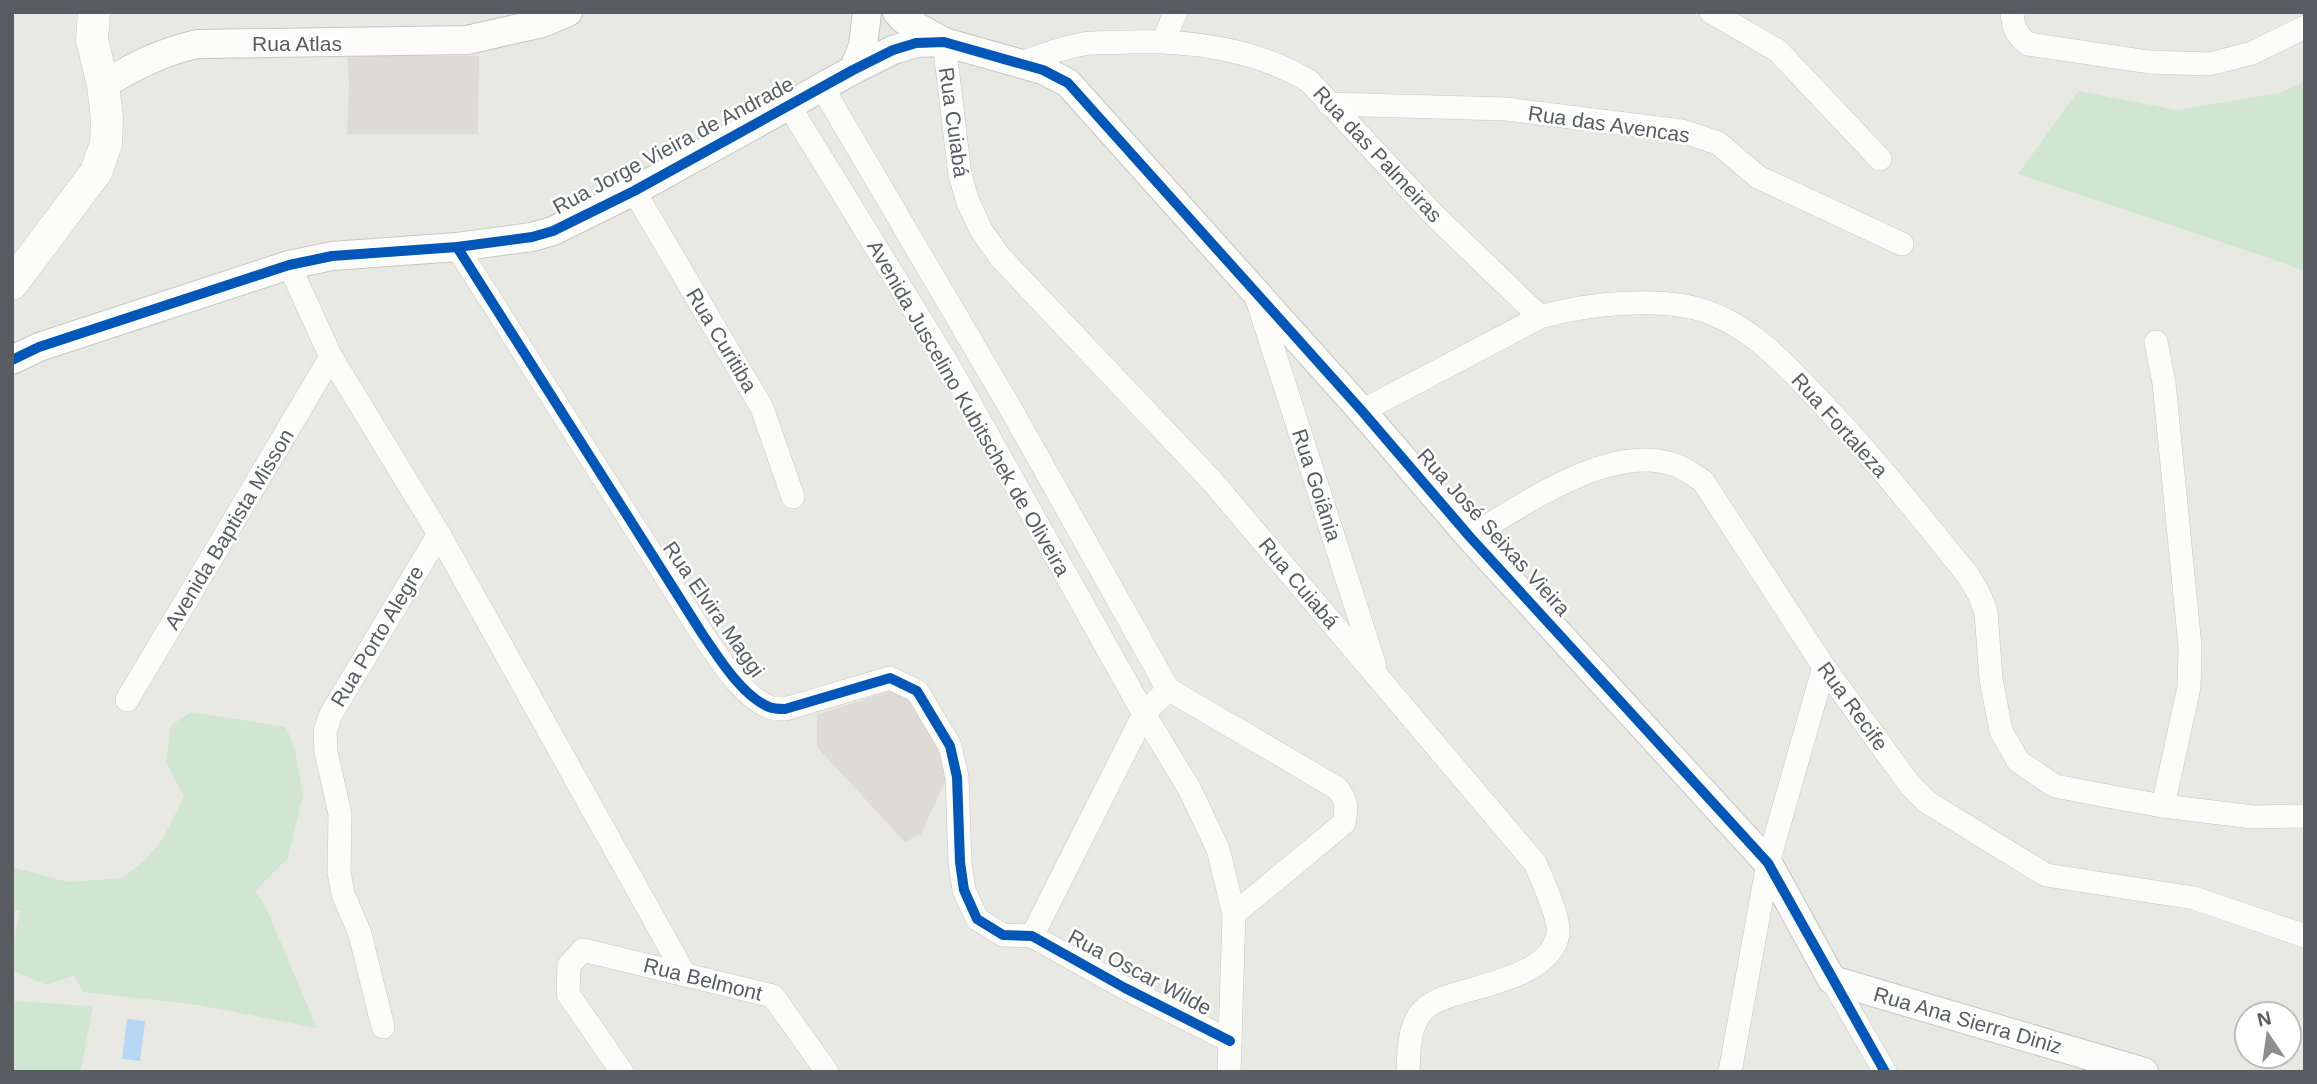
<svg xmlns="http://www.w3.org/2000/svg" width="2317" height="1084" viewBox="0 0 2317 1084" font-family="Arial,sans-serif">
<style>
.education{fill:#dddbd3}
.green{fill:#d1e6d0}
.water{fill:#b7d6f4}
.lines{fill:none;stroke-linecap:round;stroke-linejoin:round}
.minor-casing{stroke:#c5c6c4;stroke-width:24}
.tertiary-casing{stroke:#c5c6c4;stroke-width:30}
.secondary-casing{stroke:#c6c6c5;stroke-width:33}
.minor{stroke:#fcfcfb;stroke-width:23}
.tertiary{stroke:#fcfcfb;stroke-width:28}
.secondary{stroke:#fcfcfb;stroke-width:32}
.cycleway-casing{stroke:#fff;stroke-width:15}
.cycleway{stroke:#0057b8;stroke-width:10}
.labels{text-anchor:middle;dominant-baseline:central;stroke-width:5;stroke-linejoin:round;paint-order:stroke}
.street-label{font-size:21px;fill:#595c61;stroke:#fff}
</style>
<rect width="100%" height="100%" fill="#e9e9e4"/>
<g class="education">
<polygon points="347,56 479,56 478,134 347,134 349,84"/>
<polygon points="890,691 912,700 934,741 948,775 921,834 905,842 817,747 817,715"/>
</g>
<g class="green">
<polygon points="2305,81 2305,272 2286,264 2018,174 2078,91 2177,110 2280,93"/>
<polygon points="192,712 286,727 295,750 303,795 288,858 255,891 265,905 317,1028 198,1005 83,992 74,976 46,985 12,970 12,951 20,911 12,911 12,867 68,882 122,878 145,860 162,840 184,797 166,761 171,725"/>
<polygon points="15,1001 93,1006 81,1070 88,1072 12,1072 12,1007"/>
</g>
<polygon class="water" points="127,1019 145,1021 140,1061 122,1059"/>
<g class="lines">
<defs>
<g id="minor">
<polyline points="1711,12 1777,50 1880,159"/>
<path d="M2012,12C2013,27 2016,35 2028,44L2149,62L2210,64L2252,53L2305,27"/>
<polyline points="1163,41 1176,12"/>
<path d="M944,42L960,175L968,202L981,230L1000,257L1212,481L1535,863C1542,879 1560,918 1558,934C1552,973 1487,984 1456,994C1442,998 1424,1004 1417,1019C1408,1035 1409,1055 1408,1072"/>
<path d="M1022,63C1042,55 1062,48 1083,44C1097,42 1112,43 1127,42C1190,40 1254,48 1309,81L1434,215L1540,317"/>
<path d="M822,87L1012,411L1168,689L1337,788C1347,800 1347,808 1344,823L1234,914"/>
<polyline points="788,104 949,366 1144,714 1189,788 1218,849 1234,914 1229,1072"/>
<polyline points="1329,104 1506,109 1682,131 1718,143 1758,177 1902,244"/>
<polyline points="634,191 762,408 793,497"/>
<path d="M457,247L703,635C719,658 742,696 769,707C774,709 780,709 785,709L890,678L917,691L950,746L957,777L960,862L964,890L977,919L1003,935L1032,936L1125,988L1230,1041"/>
<polyline points="289,265 331,357 439,534 684,973"/>
<polyline points="1256,296 1375,666"/>
<polyline points="2156,342 2164,383 2190,646 2189,687 2163,806"/>
<path d="M1362,411L1540,317C1586,304 1662,295 1708,312C1754,329 1786,365 1819,400C1872,455 1919,515 1967,574L1979,594L1986,612L1991,679L2001,731L2018,761L2055,786L2107,796L2163,806L2253,817L2305,816"/>
<path d="M1470,537C1522,505 1611,442 1675,465C1685,468 1694,476 1703,481L1824,667L1910,785L1927,802L2046,875L2194,898L2305,936"/>
<polyline points="127,700 331,357"/>
<polyline points="1032,936 1144,714 1168,689"/>
<polyline points="1832,980 1885,1072"/>
<polyline points="383,1027 360,934 343,894 339,872 340,814 326,752 325,731 331,714 439,534"/>
<polyline points="622,1072 568,994 569,965 583,950 773,996 827,1072"/>
<polyline points="1730,1072 1768,863 1824,667"/>
</g>
<g id="tertiary">
<polyline points="897,12 903,19 944,42"/>
<polyline points="853,70 863,46 867,12"/>
<path d="M103,85C136,65 159,53 197,44L467,40L542,23L568,12"/>
<polyline points="12,360 39,347 289,265 332,256 457,247 532,237 553,231 634,191 853,70 893,50 916,43 944,42 1043,70 1068,83 1362,411 1470,537 1768,863 1832,980 2144,1072"/>
</g>
<polyline id="secondary" points="12,284 96,172 106,144 107,118 103,85 92,40 94,12"/>
</defs>
<use href="#minor" class="minor-casing"/>
<use href="#tertiary" class="tertiary-casing"/>
<use href="#secondary" class="secondary-casing"/>
<use href="#minor" class="minor"/>
<use href="#tertiary" class="tertiary"/>
<use href="#secondary" class="secondary"/>
<defs>
<g id="cycleway">
<path d="M457,247L703,635C719,658 742,696 769,707C774,709 780,709 785,709L890,678L917,691L950,746L957,777L960,862L964,890L977,919L1003,935L1032,936L1125,988L1230,1041"/>
<polyline points="12,360 39,347 289,265 332,256 457,247 532,237 553,231 634,191 853,70 893,50 916,43 944,42 1043,70 1068,83 1362,411 1470,537 1768,863 1885,1072"/>
</g>
</defs>
<use href="#cycleway" class="cycleway-casing"/>
<use href="#cycleway" class="cycleway"/>
</g>
<g class="labels">
<g class="street-label">
<text x="297" y="43">Rua Atlas</text>
<text transform="translate(954 122) rotate(82)">Rua Cuiabá</text>
<text transform="translate(1609 124) rotate(8)">Rua das Avencas</text>
<text transform="translate(673 145) rotate(-28)">Rua Jorge Vieira de Andrade</text>
<text transform="translate(1378 154) rotate(47)">Rua das Palmeiras</text>
<text transform="translate(722 340) rotate(59)">Rua Curitiba</text>
<text transform="translate(969 408) rotate(60)">Avenida Juscelino Kubitschek de Oliveira</text>
<text transform="translate(1840 425) rotate(48)">Rua Fortaleza</text>
<text transform="translate(1317 485) rotate(72)">Rua Goiânia</text>
<text transform="translate(229 529) rotate(-59)">Avenida Baptista Misson</text>
<text transform="translate(1494 532) rotate(48)">Rua José Seixas Vieira</text>
<text transform="translate(1299 583) rotate(50)">Rua Cuiabá</text>
<text transform="translate(714 609) rotate(55)">Rua Elvira Maggi</text>
<text transform="translate(377 636) rotate(-59)">Rua Porto Alegre</text>
<text transform="translate(1853 706) rotate(54)">Rua Recife</text>
<text transform="translate(1140 972) rotate(28)">Rua Oscar Wilde</text>
<text transform="translate(703 979) rotate(14)">Rua Belmont</text>
<text transform="translate(1968 1020) rotate(16)">Rua Ana Sierra Diniz</text>
</g>
</g>
<rect width="2317" height="1084" fill="none" stroke="#595c61" stroke-width="28"/>
<g transform="translate(2268 1035) rotate(347)"><circle r="33" fill="#ffffff" stroke="#bdbec0" stroke-width="2"/>
<path d="M0-5L12 26L0 18L-12 26Z" fill="#8b8d8f"/>
<text y="-10" font-size="19" font-weight="bold" text-anchor="middle" fill="#595c61">N</text>
</g>
</svg>
